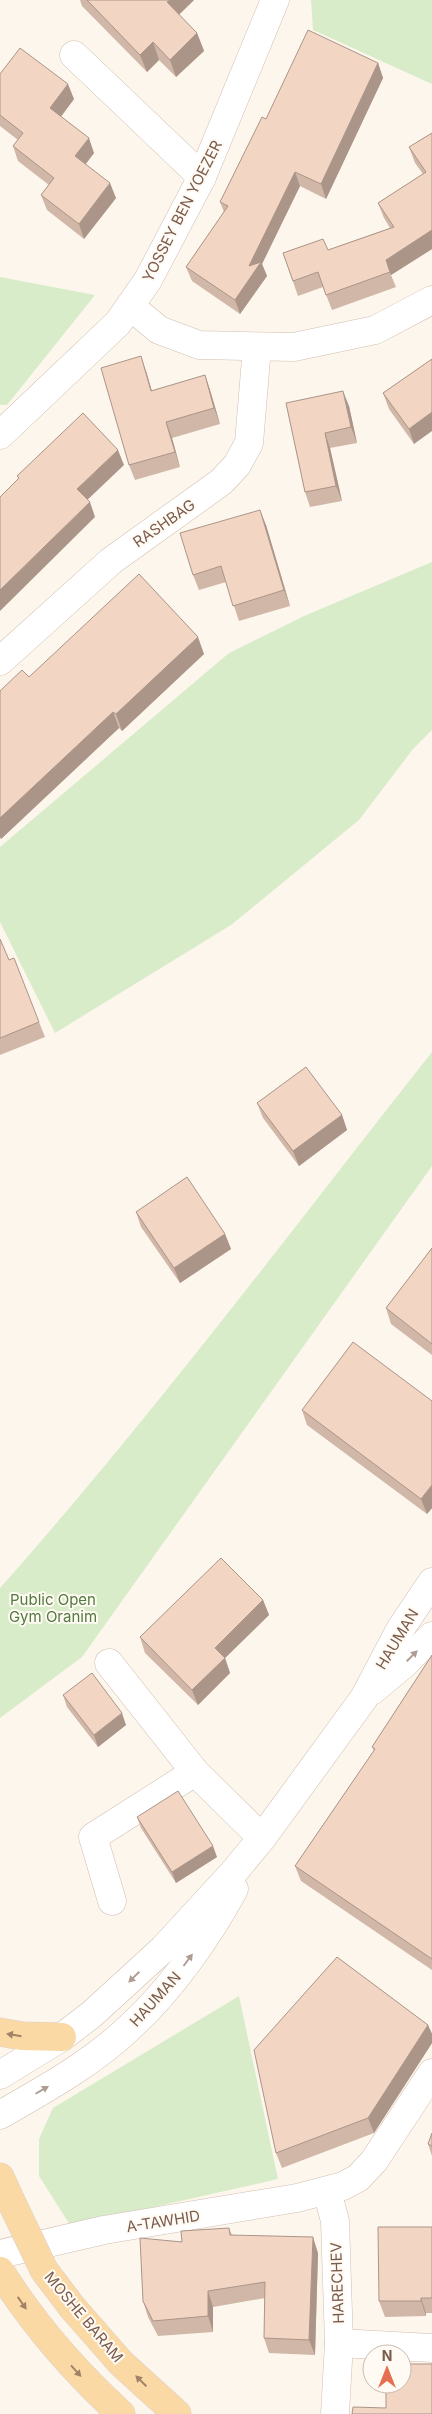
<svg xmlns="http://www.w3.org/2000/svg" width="432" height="2414" viewBox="0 0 432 2414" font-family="Inter,sans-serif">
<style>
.green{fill:#d8ecc9}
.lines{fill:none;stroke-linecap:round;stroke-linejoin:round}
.minor-casing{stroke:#d1beb0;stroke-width:29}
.major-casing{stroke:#dad1cd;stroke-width:29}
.minor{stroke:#fff;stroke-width:28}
.major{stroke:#fbd9a5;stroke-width:28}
.major-bridge-casing{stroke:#dad1cd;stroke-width:29;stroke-linecap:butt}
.major-bridge{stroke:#fbd9a5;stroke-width:28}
.wall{fill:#d1b7a8}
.shaded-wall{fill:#aa9588}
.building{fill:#f3d5c3;stroke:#aa9588}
.oneway{fill:#af9d94}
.oneway2{fill:#a18267}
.labels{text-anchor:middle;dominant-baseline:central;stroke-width:4;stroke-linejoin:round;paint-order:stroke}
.street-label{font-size:15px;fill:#7a5c4d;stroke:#fffaf3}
.park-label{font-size:15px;fill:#537a41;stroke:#fffaf3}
</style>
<rect width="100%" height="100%" fill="#fdf6ec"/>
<g class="green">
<polygon points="311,0 432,0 432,84 313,30"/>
<polygon points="0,277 95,295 7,405 0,405"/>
<polygon points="432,562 432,730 413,749 359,820 231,925 55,1033 0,922 0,847 229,653 304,616"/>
<path d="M432,1052V1166L82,1657L0,1718V1588C152,1417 290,1232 432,1052Z"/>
<polygon points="239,1996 278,2179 105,2218 72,2228 39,2176 39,2139 53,2108"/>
</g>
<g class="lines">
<defs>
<g id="minor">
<polyline points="74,55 202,177"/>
<polyline points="130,306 159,330 199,345 294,347 375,330 432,300"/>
<polyline points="0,435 118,323 148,280 202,177 275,0"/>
<polyline points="0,661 111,561 221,482 237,465 249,443 257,347"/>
<polyline points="109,1663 195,1772 262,1838"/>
<polyline points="373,1690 404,1664 432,1636"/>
<polyline points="112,1901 93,1837 195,1772"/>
<polyline points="0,2075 62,2037 92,2014 163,1949 233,1873 262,1838 364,1698 401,1628 432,1582"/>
<path d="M0,2115C45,2089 91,2064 129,2028C170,1991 208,1937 234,1889"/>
<polyline points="327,2191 335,2221 339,2343 335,2414"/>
<polyline points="0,2254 104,2230 297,2198 343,2186 358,2178 374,2161 432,2073"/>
<polyline points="339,2343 432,2348"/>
</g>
<g id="major">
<polyline points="0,2032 22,2036 62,2037"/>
<polyline points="0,2177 10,2199"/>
<path d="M0,2271C34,2325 74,2371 121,2414"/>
<polyline points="72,2307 121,2363 177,2414"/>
</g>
</defs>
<use href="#minor" class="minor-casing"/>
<use href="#major" class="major-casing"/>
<use href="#minor" class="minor"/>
<use href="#major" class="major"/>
<defs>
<polyline id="major-bridge" points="10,2199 44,2270 72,2307"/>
</defs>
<use href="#major-bridge" class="major-bridge-casing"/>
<use href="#major-bridge" class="major-bridge"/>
</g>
<g class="wall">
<polygon points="80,0 194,0 179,15 197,33 204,51 176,77 159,60 147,72 82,6"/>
<polygon points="378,63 383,78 326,199 300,186 262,264 267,276 240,314 192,281 186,267 224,212 220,202 266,119"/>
<polygon points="0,74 74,99 61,117 94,153 86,164 116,198 84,239 47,210 41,195 49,185 18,161 13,146 18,140 0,126"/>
<polygon points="432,133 432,249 391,275 396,287 332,310 323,287 298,296 283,253 328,250 390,228 384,218 378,203 423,174 415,163 409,147"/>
<polygon points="432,359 414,444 389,409 383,393"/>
<polygon points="146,371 152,391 205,375 210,390 220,424 172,438 180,467 135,480 129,465"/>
<polygon points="286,403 349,406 357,443 330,448 342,501 310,507 305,492"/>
<polygon points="266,525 290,606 239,621 226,582 199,590 193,575"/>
<polygon points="204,654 122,731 119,728 1,839 0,838 0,691 29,677"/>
<polygon points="0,939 9,960 39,1022 45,1037 0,1055"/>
<polygon points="257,1103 342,1115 347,1130 299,1166 263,1118"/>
<polygon points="136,1212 225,1234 231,1249 180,1283 141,1227"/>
<polygon points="432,1248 432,1355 391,1324 386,1308"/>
<polygon points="432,1401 432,1508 427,1514 307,1425 302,1410"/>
<polygon points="263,1600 269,1615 225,1658 230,1673 198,1705 145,1653 140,1637"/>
<polygon points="432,1655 432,1970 301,1881 295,1866 374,1751 372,1747"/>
<polygon points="63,1695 126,1725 98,1747 67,1707"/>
<polygon points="137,1817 217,1857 176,1883 141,1828"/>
<polygon points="428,2025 432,2034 432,2043 374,2133 282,2168 276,2153"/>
<polygon points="432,2133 432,2156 428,2144"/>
<polygon points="432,2227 432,2313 426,2313 426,2316 385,2317 379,2301"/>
<polygon points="229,2228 232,2235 318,2253 315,2355 269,2353 264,2338 265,2298 213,2307 213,2332 158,2336 148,2317 143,2301 182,2242"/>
</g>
<g class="shaded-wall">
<polygon points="170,0 194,0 173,20 167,2"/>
<polygon points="197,33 204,51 176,77 170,60"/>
<polygon points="153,42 159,60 147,72 140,55"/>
<polygon points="378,63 383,78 326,199 321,184"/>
<polygon points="68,84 74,99 55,124 50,108"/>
<polygon points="89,138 94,153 80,171 75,156"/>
<polygon points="295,172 300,186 262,264 267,276 240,314 235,300 249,266"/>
<polygon points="110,183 116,198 84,239 79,224"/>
<polygon points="432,230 432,249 391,275 386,260"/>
<polygon points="141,356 146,371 156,406 151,391"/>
<polygon points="205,375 210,390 220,424 214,408"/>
<polygon points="343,391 349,406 357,443 351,427"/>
<polygon points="432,412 432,431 414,444 409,429"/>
<polygon points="166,422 172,438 180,467 175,452"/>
<polygon points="325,433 330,448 342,501 336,486"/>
<polygon points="118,450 124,465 83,504 77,489"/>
<polygon points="90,502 95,517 0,611 0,590"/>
<polygon points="260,510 266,525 290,606 284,590"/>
<polygon points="198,637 204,654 122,731 116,714"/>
<polygon points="113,712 119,728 1,839 0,836 0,818"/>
<polygon points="342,1115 347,1130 299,1166 293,1151"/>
<polygon points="225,1234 231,1249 180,1283 174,1268"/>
<polygon points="432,1485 432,1508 427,1514 421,1499"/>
<polygon points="263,1600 269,1615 225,1658 230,1673 198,1705 192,1690 215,1648"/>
<polygon points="122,1713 126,1725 98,1747 94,1735"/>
<polygon points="213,1846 217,1857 176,1883 172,1872"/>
<polygon points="428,2025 432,2034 432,2043 374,2133 368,2118"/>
<polygon points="313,2237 318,2253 315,2355 309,2340"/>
<polygon points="208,2291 213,2307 213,2332 208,2316"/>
<polygon points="421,2298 426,2313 426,2316 421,2301"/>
</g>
<g class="building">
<polygon points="87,0 170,0 167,2 197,33 170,60 153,42 140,55"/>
<polygon points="308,30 378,63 321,184 295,172 249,266 261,262 235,300 186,267 228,206 220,202 262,117 266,119"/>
<polygon points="20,48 68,84 50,108 89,138 75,156 110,183 79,224 41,195 54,178 13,146 23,133 0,115 0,74"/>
<polygon points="432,133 432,230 386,260 390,272 326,295 318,272 293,281 283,253 323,239 328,250 394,227 378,203 426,172 409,147"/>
<polygon points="141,356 151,391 205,375 214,408 166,422 175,452 129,465 101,368"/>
<polygon points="432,359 432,412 409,429 383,393"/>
<polygon points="343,391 351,427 325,433 336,486 305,492 286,403"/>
<polygon points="83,413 118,450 77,489 90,502 0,590 0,497 19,478 17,476"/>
<polygon points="260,510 284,590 233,606 221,566 193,575 180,533"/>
<polygon points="139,574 198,637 116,714 113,712 0,818 0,691 22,670 29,677"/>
<polygon points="0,939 9,960 14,958 39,1022 0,1038"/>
<polygon points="306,1067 342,1115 293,1151 257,1103"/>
<polygon points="187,1177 225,1234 174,1268 136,1212"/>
<polygon points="432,1248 432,1344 386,1308"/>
<polygon points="353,1342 432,1401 432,1485 421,1499 302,1410"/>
<polygon points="221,1558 263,1600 215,1648 225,1658 192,1690 140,1637"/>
<polygon points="432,1655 432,1959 295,1866 375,1749 372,1747"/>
<polygon points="92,1673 122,1713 94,1735 63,1695"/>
<polygon points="178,1791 213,1846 172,1872 137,1817"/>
<polygon points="337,1957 428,2025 368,2118 276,2153 254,2050"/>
<polygon points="432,2133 432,2146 428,2144"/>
<polygon points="378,2227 432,2227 432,2298 421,2298 421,2301 379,2301"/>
<polygon points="229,2228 230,2235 313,2237 309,2340 264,2338 265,2282 208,2291 208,2316 153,2321 143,2301 140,2238 182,2242 181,2231"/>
<polygon points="402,2364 432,2364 432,2414 352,2414 353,2407 386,2408 386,2384 402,2384"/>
</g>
<defs><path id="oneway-solid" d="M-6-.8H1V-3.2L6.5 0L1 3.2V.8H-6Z" transform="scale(1.25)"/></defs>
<g class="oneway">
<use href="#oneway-solid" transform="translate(412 1656) rotate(-45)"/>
<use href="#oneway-solid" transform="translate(188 1960) rotate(-53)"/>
<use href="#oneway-solid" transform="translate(134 1977) rotate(135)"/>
<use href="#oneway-solid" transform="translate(42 2090) rotate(-30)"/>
</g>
<g class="oneway2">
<use href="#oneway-solid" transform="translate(14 2035) rotate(-171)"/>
<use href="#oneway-solid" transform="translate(22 2303) rotate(55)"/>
<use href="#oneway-solid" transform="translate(76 2371) rotate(48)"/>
<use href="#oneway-solid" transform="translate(141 2381) rotate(-136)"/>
</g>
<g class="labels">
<g class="street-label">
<text transform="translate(182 211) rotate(-63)">YOSSEY BEN YOEZER</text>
<text transform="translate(164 523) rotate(-35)">RASHBAG</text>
<text transform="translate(397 1639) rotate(-59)">HAUMAN</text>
<text transform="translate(155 1999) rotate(-48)">HAUMAN</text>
<text transform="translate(163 2221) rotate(-9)">A-TAWHID</text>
<text transform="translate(337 2283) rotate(-92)">HARECHEV</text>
<text transform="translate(84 2317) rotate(50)">MOSHE BARAM</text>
</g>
<g class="park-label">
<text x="53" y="1599">Public Open<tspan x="53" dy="17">Gym Oranim</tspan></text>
</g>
</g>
<g transform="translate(387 2369)"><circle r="24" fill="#fffaf3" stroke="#cabbb1"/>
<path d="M0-4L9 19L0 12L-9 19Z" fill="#e76f51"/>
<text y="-8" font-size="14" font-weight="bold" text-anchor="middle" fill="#7a5c4d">N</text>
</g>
</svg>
